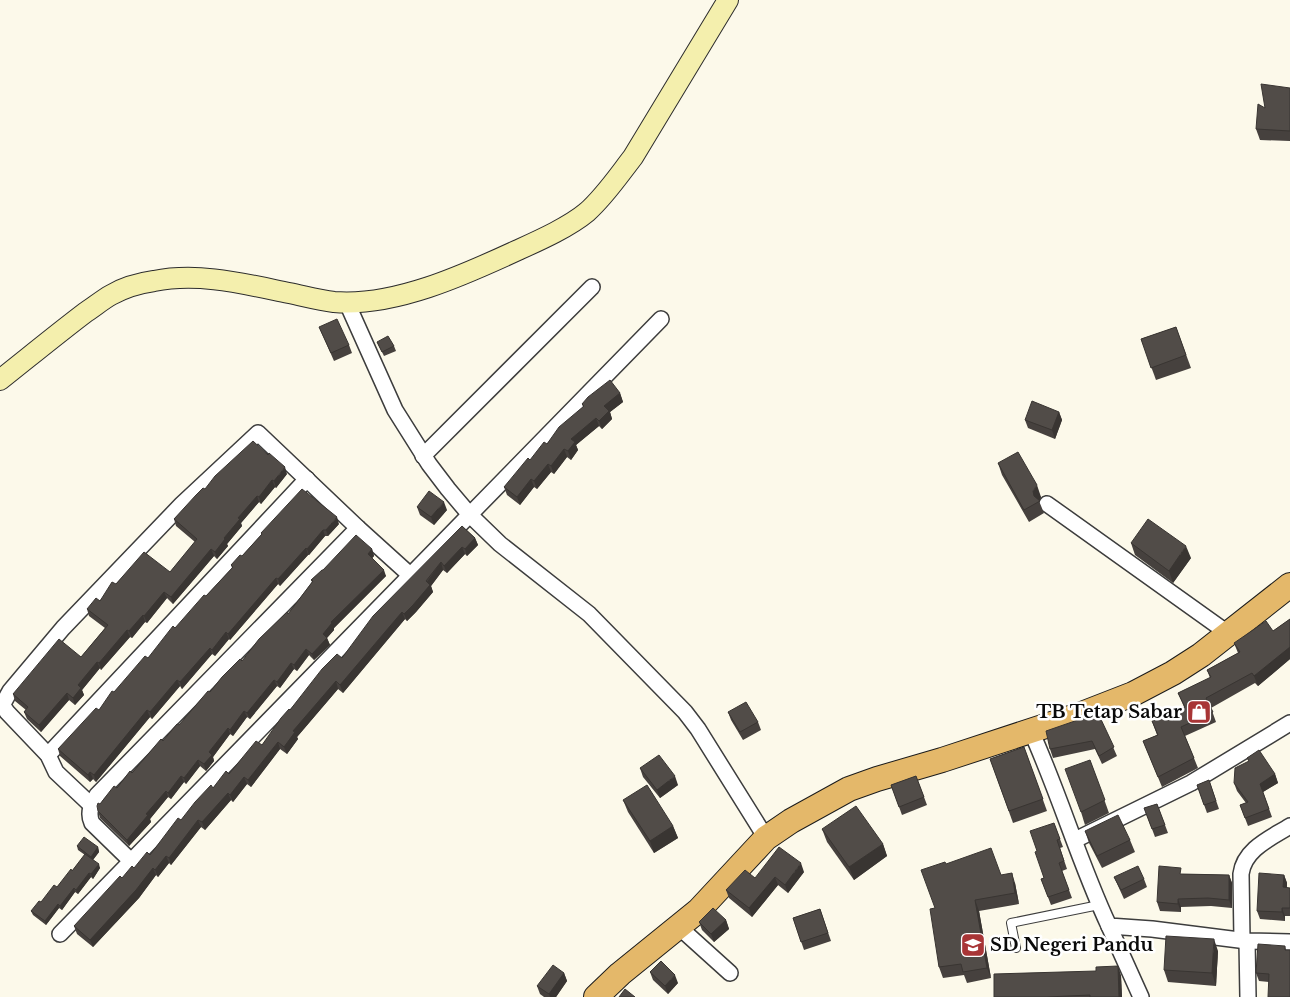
<svg xmlns="http://www.w3.org/2000/svg" width="1290" height="997" viewBox="0 0 1290 997" font-family="'Libre Baskerville',serif">
<style>
.lines{fill:none;stroke-linecap:round;stroke-linejoin:round}
.service-casing{stroke:#3d3d3d;stroke-width:10}
.minor-casing{stroke:#3d3d3d;stroke-width:18}
.secondary-casing{stroke:#2c2c2c;stroke-width:22}
.trunk-casing{stroke:#1b1b1b;stroke-width:26}
.service{stroke:#fff;stroke-width:8}
.minor{stroke:#fff;stroke-width:15}
.secondary{stroke:#f4efad;stroke-width:20}
.trunk{stroke:#e4b86a;stroke-width:24}
.wall{fill:#46413e}
.shaded-wall{fill:#393532}
.building{fill:#514c48;stroke:#393532}
.labels{text-anchor:middle;dominant-baseline:central;stroke-width:5;stroke-linejoin:round;paint-order:stroke}
.poi-label{font-size:18px;font-weight:bold;fill:#0a0a0a;stroke:#fff;text-anchor:end}
</style>
<rect width="100%" height="100%" fill="#fcf9ea"/>
<g class="lines">
<defs>
<polyline id="service" points="1016,948 1011,923 1099,905"/>
<g id="minor">
<polyline points="347,303 395,410 429,464 448,489 470,515 500,544 589,614 685,712 698,729 766,838"/>
<polyline points="423,456 592,287"/>
<polyline points="1047,504 1229,634"/>
<path d="M1031,731C1060,795 1079,862 1109,926L1152,929L1247,941L1290,942"/>
<polyline points="48,755 307,479"/>
<polyline points="91,805 56,772 48,755 7,712 3,706 4,702 10,691 63,628 182,504 258,433 358,528 410,575"/>
<polyline points="1075,840 1191,783 1290,723"/>
<path d="M131,861L92,823C87,812 92,804 97,795L358,528"/>
<polyline points="1109,926 1141,997"/>
<polyline points="679,927 730,973"/>
<polyline points="60,934 661,319"/>
<path d="M1242,940L1241,874C1244,849 1271,838 1290,826"/>
<polyline points="1247,941 1248,997"/>
</g>
<path id="secondary" d="M0,380C29,357 57,334 86,312C94,307 102,300 111,295C123,288 140,283 154,281C199,272 245,284 289,293C304,296 318,300 334,302C394,307 464,275 518,250C540,240 569,227 587,212C605,196 619,175 633,157L728,0"/>
<polyline id="trunk" points="596,997 620,974 699,910 766,838 791,821 849,789 877,779 942,760 1079,715 1133,694 1173,673 1201,655 1290,585"/>
</defs>
<use href="#service" class="service-casing"/>
<use href="#minor" class="minor-casing"/>
<use href="#secondary" class="secondary-casing"/>
<use href="#trunk" class="trunk-casing"/>
<use href="#service" class="service"/>
<use href="#minor" class="minor"/>
<use href="#secondary" class="secondary"/>
<use href="#trunk" class="trunk"/>
</g>
<g class="wall">
<polygon points="1290,88 1290,141 1260,140 1256,129 1265,108"/>
<polygon points="319,327 349,345 352,353 334,361"/>
<polygon points="1176,327 1191,368 1156,380 1141,339"/>
<polygon points="377,342 394,346 396,351 384,356"/>
<polygon points="620,393 623,402 610,412 612,419 602,429 599,426 576,445 578,450 571,460 567,457 554,474 551,472 537,489 534,487 520,505 507,495 504,487 583,407 582,404"/>
<polygon points="1059,412 1062,420 1055,439 1028,428 1025,420"/>
<polygon points="998,463 1041,497 1039,501 1044,513 1029,522 1002,475"/>
<polygon points="287,474 276,488 275,487 261,504 259,502 241,523 242,526 227,544 228,546 217,559 214,556 173,604 167,598 147,623 145,622 132,638 130,637 101,670 100,668 82,690 84,695 75,705 69,700 41,732 27,719 24,712 26,710 15,701 13,694 81,657 105,628 89,616 87,609 100,601 116,584 170,572 195,542 176,526 174,519 205,489"/>
<polygon points="417,507 447,510 434,525 420,515"/>
<polygon points="339,524 328,536 325,536 309,555 308,555 280,586 278,584 230,640 229,639 215,656 212,654 182,689 180,686 152,719 150,717 96,782 93,779 90,782 60,756 58,749 99,710 114,692 148,658 232,568 231,565 242,556 261,535 261,533"/>
<polygon points="462,526 475,538 478,545 467,556 465,554 447,573 443,570 431,586 433,592 416,612 407,621 405,619 343,693 338,689 297,737 298,739 287,754 280,749 251,787 247,784 233,802 231,800 205,830 201,827 171,865 169,863 158,877 156,875 139,898 93,947 77,934 74,926 122,878 150,855 181,820 213,788 262,745 290,710 342,658"/>
<polygon points="1131,543 1191,558 1173,583 1135,555"/>
<polygon points="372,549 374,556 372,558 386,576 334,628 334,630 327,638 330,645 314,660 309,655 297,671 294,669 280,688 277,686 250,719 247,717 233,736 230,734 213,757 214,761 206,771 200,766 186,784 184,782 171,799 168,797 150,819 151,822 129,846 100,818 98,811 100,804 179,725 210,692 242,661 288,614 312,582 311,580 323,570"/>
<polygon points="1290,619 1290,659 1258,686 1255,683 1211,708 1216,722 1185,736 1198,768 1162,787 1143,741 1157,735 1152,721 1184,707 1178,693 1210,678 1207,670 1238,653 1234,643 1273,631"/>
<polygon points="728,712 758,722 761,730 743,740 731,720"/>
<polygon points="1098,713 1117,756 1102,764 1095,749 1053,758 1050,749"/>
<polygon points="1024,747 1047,811 1013,823 990,759"/>
<polygon points="1247,758 1275,774 1278,783 1263,792 1272,817 1248,826 1240,805 1246,803 1237,791 1234,783 1249,761"/>
<polygon points="1090,760 1109,813 1085,825 1081,812"/>
<polygon points="640,768 678,785 660,798 643,777"/>
<polygon points="916,776 927,805 902,815 891,785"/>
<polygon points="1209,780 1219,809 1207,813 1197,785"/>
<polygon points="623,800 673,826 678,838 654,853 628,812"/>
<polygon points="1157,804 1168,833 1155,837 1144,808"/>
<polygon points="1054,823 1063,847 1060,848 1067,869 1062,871 1072,898 1051,905 1041,879 1044,878 1037,851"/>
<polygon points="822,829 883,844 887,856 854,880 827,842"/>
<polygon points="1085,831 1130,840 1135,852 1102,868 1089,843"/>
<polygon points="77,846 98,847 99,852 93,860 100,868 93,879 91,877 78,894 75,892 62,910 59,908 46,925 33,915 31,911 57,887 72,871 85,855 78,850"/>
<polygon points="804,872 788,893 778,885 752,917 729,898 726,890 755,878"/>
<polygon points="1183,874 1229,875 1232,883 1232,908 1211,906 1181,907 1181,912 1160,911 1157,902"/>
<polygon points="1001,875 1015,883 1019,904 979,911 991,978 967,983 964,975 943,978 939,967 935,908"/>
<polygon points="1284,875 1287,883 1287,888 1290,888 1290,916 1285,916 1285,921 1260,919 1257,911"/>
<polygon points="1114,877 1144,879 1147,887 1124,899"/>
<polygon points="820,909 831,941 804,950 793,918"/>
<polygon points="726,920 729,929 714,942 702,930 699,922"/>
<polygon points="1285,946 1286,950 1269,982 1259,981 1256,973"/>
<polygon points="1218,951 1216,986 1168,982 1164,970"/>
<polygon points="1118,966 1121,976 1122,997 994,997"/>
<polygon points="650,972 678,983 668,994 653,980"/>
<polygon points="564,973 567,981 556,997 544,997 540,994 537,986"/>
</g>
<g class="shaded-wall">
<polygon points="620,393 623,402 610,412 612,419 602,429 599,421 604,406"/>
<polygon points="1059,412 1062,420 1055,439 1052,430"/>
<polygon points="596,418 599,426 576,445 578,450 571,460 568,451 571,439"/>
<polygon points="564,449 567,457 554,474 551,466"/>
<polygon points="548,464 551,472 537,489 534,481"/>
<polygon points="285,467 287,474 276,488 274,481"/>
<polygon points="531,479 534,487 520,505 517,497"/>
<polygon points="272,480 275,487 261,504 259,497"/>
<polygon points="1037,485 1041,497 1039,502 1034,496 1033,491"/>
<polygon points="257,496 259,502 241,523 242,526 227,544 228,546 217,559 215,552 238,518"/>
<polygon points="444,502 447,510 434,525 431,517"/>
<polygon points="337,517 339,524 328,536 326,530"/>
<polygon points="323,530 325,536 309,555 307,549"/>
<polygon points="475,538 478,545 467,556 465,549"/>
<polygon points="1186,546 1191,558 1173,583 1169,571"/>
<polygon points="462,547 465,554 447,573 444,566"/>
<polygon points="306,548 308,555 280,586 278,579"/>
<polygon points="211,549 214,556 173,604 171,597"/>
<polygon points="372,549 374,556 370,561 368,554"/>
<polygon points="441,562 443,570 431,586 433,592 416,612 407,621 404,614"/>
<polygon points="384,570 386,576 334,628 334,630 325,640 323,634 331,622"/>
<polygon points="276,578 278,584 230,640 228,634"/>
<polygon points="164,592 167,598 147,623 144,616"/>
<polygon points="402,612 405,619 343,693 340,685"/>
<polygon points="143,615 145,622 132,638 129,631"/>
<polygon points="127,630 130,637 101,670 99,663"/>
<polygon points="226,632 229,639 215,656 212,650"/>
<polygon points="327,638 330,645 314,660 312,654"/>
<polygon points="1290,647 1290,659 1258,686 1254,676"/>
<polygon points="210,648 212,654 182,689 180,682"/>
<polygon points="306,649 309,655 297,671 294,665"/>
<polygon points="97,662 100,668 82,690 84,695 75,705 73,698 78,685"/>
<polygon points="291,663 294,669 280,688 277,682"/>
<polygon points="177,680 180,686 152,719 150,712"/>
<polygon points="274,680 277,686 250,719 247,713"/>
<polygon points="336,681 338,689 297,737 298,739 287,754 284,747 293,731"/>
<polygon points="67,693 69,700 41,732 39,725"/>
<polygon points="147,710 150,717 96,782 94,775"/>
<polygon points="244,711 247,717 233,736 230,730"/>
<polygon points="228,728 230,734 213,757 214,761 206,771 204,764 209,752"/>
<polygon points="278,742 280,749 251,787 248,780"/>
<polygon points="198,760 200,766 186,784 184,778"/>
<polygon points="90,772 93,779 90,782 88,775"/>
<polygon points="1275,774 1278,783 1263,792 1260,784"/>
<polygon points="181,776 184,782 171,799 168,793"/>
<polygon points="675,776 678,785 660,798 657,790"/>
<polygon points="244,777 247,784 233,802 230,795"/>
<polygon points="166,791 168,797 150,819 151,822 129,846 127,840 146,814"/>
<polygon points="228,793 231,800 205,830 202,822"/>
<polygon points="198,820 201,827 171,865 169,858"/>
<polygon points="673,826 678,838 654,853 650,841"/>
<polygon points="883,844 887,856 854,880 849,867"/>
<polygon points="98,847 99,852 92,861 91,857"/>
<polygon points="166,856 169,863 158,877 155,870"/>
<polygon points="801,863 804,872 788,893 785,885"/>
<polygon points="99,864 100,868 93,879 91,874"/>
<polygon points="153,868 156,875 139,898 93,947 90,940"/>
<polygon points="89,873 91,877 78,894 76,890"/>
<polygon points="1012,873 1015,883 1019,904 1015,893"/>
<polygon points="1229,875 1232,883 1232,908 1229,900"/>
<polygon points="1284,875 1287,883 1286,895 1283,887"/>
<polygon points="775,877 778,885 752,917 749,908"/>
<polygon points="74,888 75,892 62,910 60,906"/>
<polygon points="1178,899 1181,907 1181,912 1178,904"/>
<polygon points="975,900 979,911 991,978 987,968"/>
<polygon points="58,904 59,908 46,925 45,921"/>
<polygon points="1282,908 1285,916 1285,921 1282,912"/>
<polygon points="726,920 729,929 714,942 711,934"/>
<polygon points="1214,939 1218,951 1216,986 1212,973"/>
<polygon points="1118,966 1121,976 1122,997 1119,997"/>
<polygon points="564,973 567,981 556,997 550,997 549,994"/>
<polygon points="675,975 678,983 668,994 665,986"/>
</g>
<g class="building">
<polygon points="1261,84 1290,88 1290,131 1256,129 1258,104 1265,108"/>
<polygon points="337,319 349,345 331,353 319,327"/>
<polygon points="1176,327 1186,355 1151,368 1141,339"/>
<polygon points="388,336 394,346 382,352 377,342"/>
<polygon points="610,380 620,393 604,406 609,411 599,421 596,418 571,439 575,442 568,451 564,449 551,466 548,464 534,481 531,479 517,497 504,487 528,458 530,460 544,442 547,444 559,427 584,406 582,404 588,397"/>
<polygon points="1032,401 1059,412 1052,430 1025,420"/>
<polygon points="253,441 268,455 269,453 285,467 274,481 272,480 259,497 257,496 238,518 240,519 224,538 225,539 215,552 211,549 171,597 164,592 144,616 143,615 129,631 127,630 99,663 97,662 78,685 81,688 73,698 67,693 39,725 24,712 28,707 13,694 59,639 81,657 108,625 87,609 96,598 100,601 112,582 116,584 144,552 170,572 197,539 174,519 196,495 203,488 205,489 215,476"/>
<polygon points="1018,452 1037,485 1033,491 1034,496 1040,501 1024,510 998,463"/>
<polygon points="302,489 337,517 326,530 323,530 307,549 306,548 278,579 276,578 228,634 226,632 212,650 210,648 180,682 177,680 150,712 147,710 94,775 90,772 88,775 58,749 96,708 99,710 112,691 114,692 145,656 148,658 173,626 175,628 204,595 206,596 233,567 231,565 240,555 242,556 262,534 261,533"/>
<polygon points="429,491 444,502 431,517 417,507"/>
<polygon points="1148,519 1186,546 1169,571 1131,543"/>
<polygon points="462,526 475,538 465,549 462,547 444,566 441,562 426,581 430,585 413,605 404,614 402,612 340,685 336,681 293,731 295,732 284,747 278,742 248,780 244,777 230,795 228,793 202,822 198,820 169,858 166,856 155,870 153,868 136,890 90,940 74,926 120,876 122,878 132,866 134,868 147,852 150,855 178,818 181,820 195,802 211,785 213,788 226,771 229,774 256,741 262,745 281,718 289,709 290,710 322,669 337,654 342,658 373,616"/>
<polygon points="356,535 372,549 368,554 384,570 331,622 332,623 323,634 327,638 312,654 306,649 294,665 291,663 277,682 274,680 247,713 244,711 230,730 228,728 209,752 212,755 204,764 198,760 184,778 181,776 168,793 166,791 146,814 148,815 127,840 98,811 97,806 98,803 100,804 114,786 117,788 130,771 132,773 161,739 163,741 177,724 179,725 208,691 210,692 222,677 240,659 242,661 259,639 287,612 288,614 313,581 311,580 322,570 323,570"/>
<polygon points="1290,619 1290,647 1254,676 1252,673 1206,698 1213,712 1181,727 1194,758 1158,777 1143,741 1158,735 1152,721 1185,707 1178,693 1211,677 1207,670 1240,652 1234,643 1266,621 1273,631"/>
<polygon points="746,702 758,722 740,732 728,712"/>
<polygon points="1098,713 1114,747 1099,756 1092,741 1050,749 1046,731"/>
<polygon points="1024,747 1043,799 1009,811 990,759"/>
<polygon points="1259,750 1275,774 1260,784 1269,809 1245,818 1240,805 1248,802 1234,783 1235,768 1249,761 1247,758"/>
<polygon points="659,755 675,776 657,790 640,768"/>
<polygon points="1090,760 1105,800 1081,812 1065,769"/>
<polygon points="916,776 924,797 899,807 891,785"/>
<polygon points="1209,780 1216,801 1204,805 1197,785"/>
<polygon points="647,785 673,826 650,841 623,800"/>
<polygon points="1157,804 1165,825 1152,829 1144,808"/>
<polygon points="856,806 883,844 849,867 822,829"/>
<polygon points="1118,815 1130,840 1097,856 1085,831"/>
<polygon points="1054,823 1060,839 1057,840 1064,861 1059,863 1069,890 1048,897 1041,879 1044,878 1035,852 1037,851 1030,831"/>
<polygon points="84,837 98,847 91,857 77,846"/>
<polygon points="779,847 801,863 785,885 775,877 749,908 726,890 745,870 755,878"/>
<polygon points="991,848 1001,875 1012,873 1015,893 975,900 987,968 963,972 961,964 939,967 930,909 935,908 921,870 945,862 946,864"/>
<polygon points="85,854 99,864 91,874 89,873 76,890 74,888 60,906 58,904 45,921 31,911 39,901 41,902 54,885 57,887 71,869 72,871"/>
<polygon points="1138,866 1144,879 1121,890 1114,877"/>
<polygon points="1159,866 1181,868 1180,874 1229,875 1229,900 1208,898 1178,899 1178,904 1157,902"/>
<polygon points="1259,873 1284,875 1283,887 1290,888 1290,908 1282,908 1282,912 1257,911"/>
<polygon points="713,908 726,920 711,934 699,922"/>
<polygon points="820,909 828,933 801,942 793,918"/>
<polygon points="1166,936 1214,939 1212,973 1164,970"/>
<polygon points="1258,944 1285,946 1285,950 1290,950 1290,997 1268,997 1269,974 1256,973"/>
<polygon points="661,961 675,975 665,986 650,972"/>
<polygon points="553,965 564,973 549,994 537,986"/>
<polygon points="1118,966 1119,997 1090,997 1090,995 1047,997 994,997 994,974 1096,971 1096,967"/>
<polygon points="625,989 635,997 619,997"/>
</g>
<defs>
<symbol id="shop-square" viewBox="-11 -11 22 22"><rect x="-9" y="-9" width="18" height="18" rx="4" fill="#a83536" stroke="#fff"/><path d="M-5-2.5h2.3a2.7 3.5 0 0 1 5.4 0H5L5.5 6h-11ZM-1.5-2.5h3a1.5 2.3 0 0 0-3 0Z" fill="#fff"/></symbol>
<symbol id="school-square" viewBox="-11 -11 22 22"><rect x="-9" y="-9" width="18" height="18" rx="4" fill="#a83536" stroke="#fff"/><path d="M0-5L7-2L0 1L-7-2ZM-4 1L0 2.5L4 1V4Q0 6-4 4Z" fill="#fff"/></symbol>
</defs>
<g fill-rule="evenodd">
<use href="#shop-square" x="1185" y="698" width="28" height="28"/>
<use href="#school-square" x="959" y="931" width="28" height="28"/>
</g>
<g class="labels">
<g class="poi-label">
<text x="1182" y="712">TB Tetap Sabar</text>
<text x="990" y="945" text-anchor="start">SD Negeri Pandu</text>
</g>
</g>
</svg>
